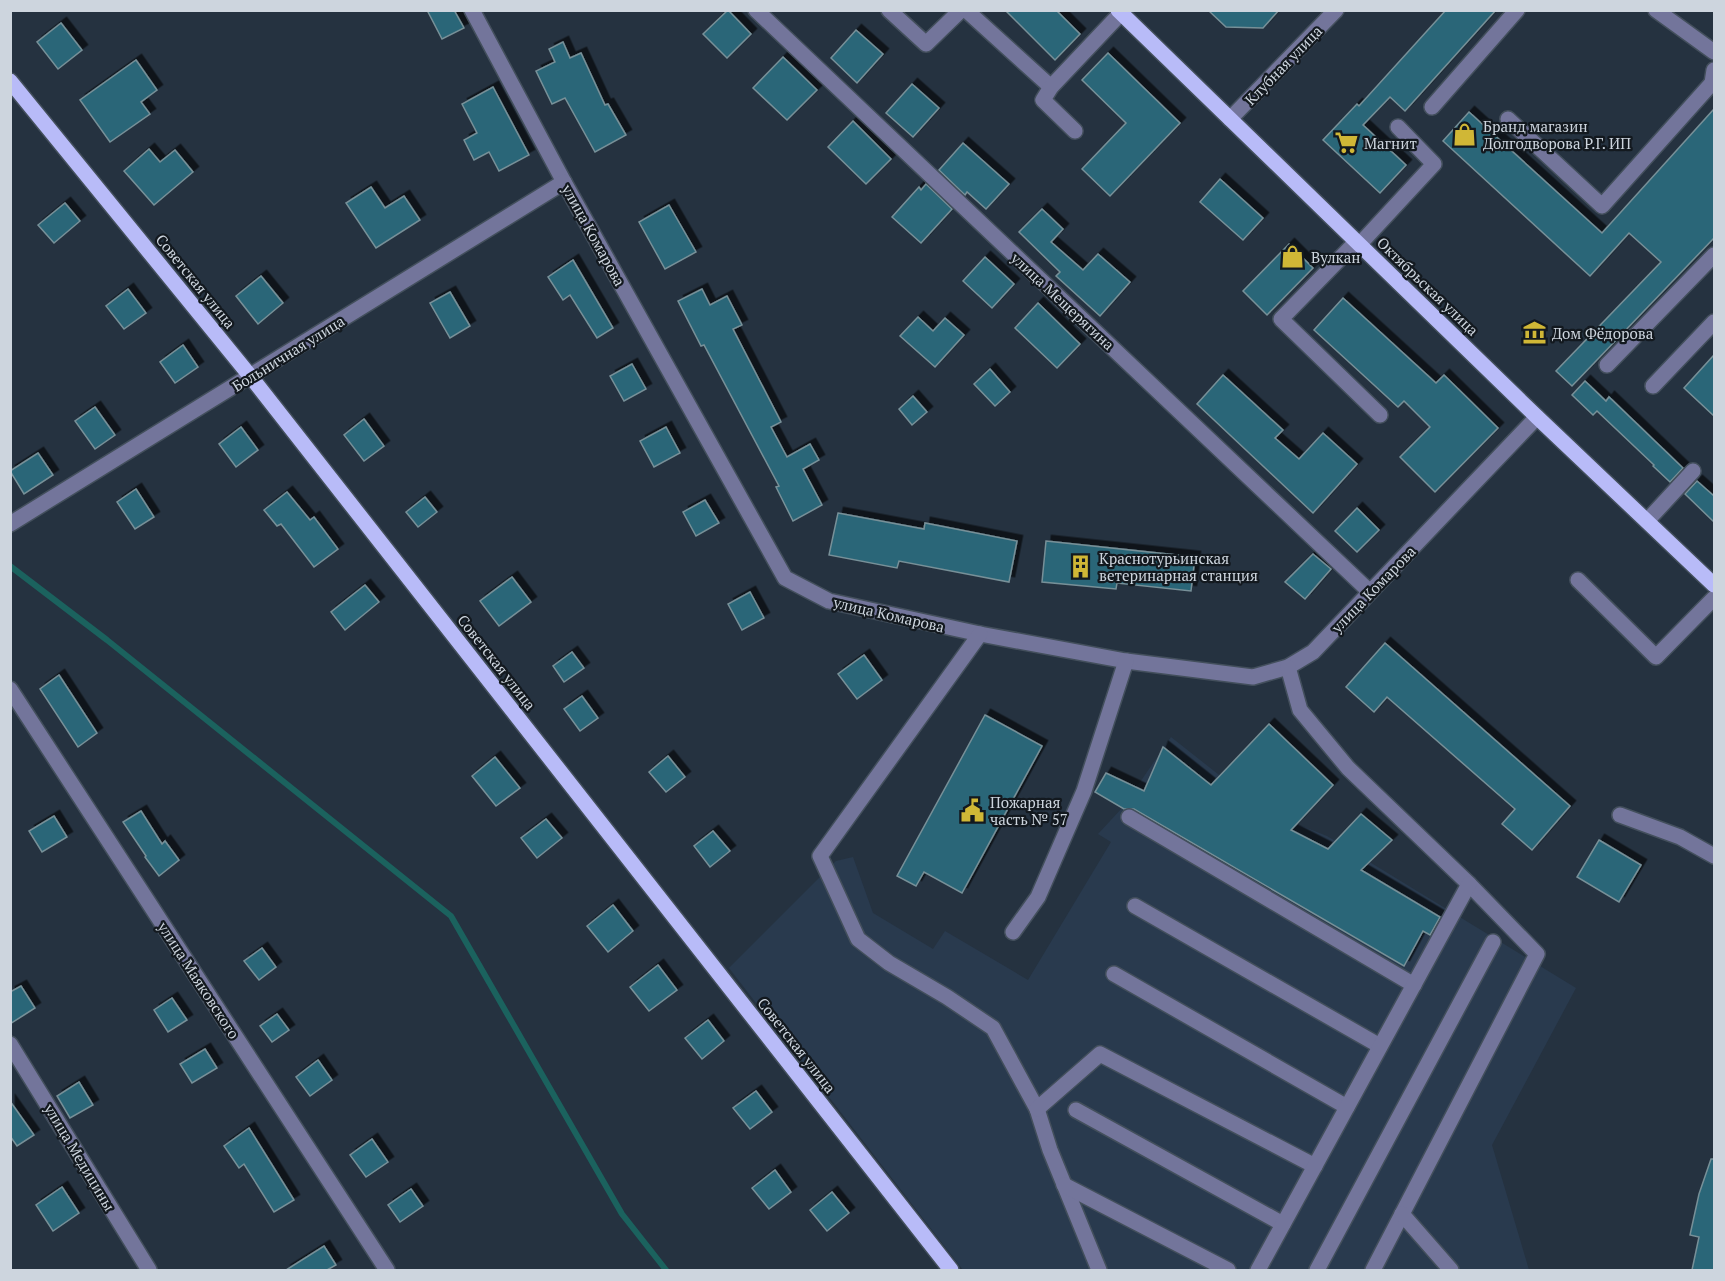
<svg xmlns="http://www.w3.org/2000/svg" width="1725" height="1281" viewBox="0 0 1725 1281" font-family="'PT Serif',serif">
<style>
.built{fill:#293a4e}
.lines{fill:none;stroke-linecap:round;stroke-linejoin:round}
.stream{stroke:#1b625e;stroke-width:6}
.building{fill:#2a6678;stroke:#779098;stroke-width:1.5;filter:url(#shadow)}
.minor-casing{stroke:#434f5c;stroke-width:18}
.major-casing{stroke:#434f5c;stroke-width:18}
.minor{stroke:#73759b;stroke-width:15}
.major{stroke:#b8bbf8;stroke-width:15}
.labels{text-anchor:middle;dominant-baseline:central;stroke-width:4.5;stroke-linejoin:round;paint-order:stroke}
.street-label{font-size:15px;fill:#cdd5de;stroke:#13191f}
.poi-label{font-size:15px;fill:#cdd5de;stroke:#13191f;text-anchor:start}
</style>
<defs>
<filter id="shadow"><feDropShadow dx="5.5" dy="-5.5" stdDeviation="0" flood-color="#0009"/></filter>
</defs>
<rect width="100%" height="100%" fill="#253240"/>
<polygon class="built" points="1171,737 1266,812 1327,836 1576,988 1492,1145 1529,1270 963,1270 729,968 836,861 853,857 873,913 933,949 945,931 1028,980 1111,842 1098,834 1123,807"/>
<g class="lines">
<polyline class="stream" points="10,566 107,640 451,916 622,1214 666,1270"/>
</g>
<g class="building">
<polygon points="427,10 454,10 464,28 442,39"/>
<polygon points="728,10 751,34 727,58 703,34"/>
<polygon points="1005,10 1056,10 1080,34 1055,60"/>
<polygon points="1208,10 1279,10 1263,28 1226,27"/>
<polygon points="1446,10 1496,10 1405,111 1390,97 1363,125 1406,165 1380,193 1323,140 1357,104 1359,106"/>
<polygon points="61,23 82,50 58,69 37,42"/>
<polygon points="856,30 883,54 857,83 831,58"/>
<polygon points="563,42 570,58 581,53 605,105 608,104 626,135 595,152 565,98 552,104 536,71 555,62 549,49"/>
<polygon points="1108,53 1180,123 1110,196 1082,169 1126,123 1082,80"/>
<polygon points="783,57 817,90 787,120 753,88"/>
<polygon points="136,60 157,90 141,102 150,114 110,142 80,100"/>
<polygon points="912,84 939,108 913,137 886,113"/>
<polygon points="493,87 529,155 499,171 489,152 474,160 464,140 477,133 462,104"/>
<polygon points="1714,109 1714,238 1572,386 1556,371 1661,262 1629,233 1590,276 1443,141 1469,112 1602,233"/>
<polygon points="853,121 891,159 866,184 828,147"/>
<polygon points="963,143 1009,184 986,209 967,192 965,195 939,170"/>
<polygon points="149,149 160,162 175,150 193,172 154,205 124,171"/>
<polygon points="1220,179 1263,218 1243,240 1200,202"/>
<polygon points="926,184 952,209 921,243 892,217 919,187 921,190"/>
<polygon points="371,187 385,208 404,196 420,220 376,248 346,203"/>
<polygon points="65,203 80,221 54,243 38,225"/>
<polygon points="669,205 696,252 665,269 639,222"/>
<polygon points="1042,209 1063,229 1051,242 1083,270 1098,254 1130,282 1100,316 1056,276 1060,272 1019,232"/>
<polygon points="1289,244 1313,268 1267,315 1243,291"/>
<polygon points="985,257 1014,284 992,308 963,281"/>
<polygon points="573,260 613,328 597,338 570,295 563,300 548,277"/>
<polygon points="261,276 283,303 258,324 236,296"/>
<polygon points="128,289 146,313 124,329 106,306"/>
<polygon points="702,289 710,305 727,296 742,325 733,329 781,422 771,427 787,457 810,444 819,460 803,469 822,505 793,521 776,487 779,486 704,345 701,346 678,301"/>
<polygon points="450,292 470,326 450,338 430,303"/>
<polygon points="1343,298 1436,383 1444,375 1498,428 1435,492 1400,457 1430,427 1404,401 1398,407 1314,330"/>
<polygon points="1038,303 1080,344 1057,368 1015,328"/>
<polygon points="918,317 933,331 945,318 964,335 935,367 900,336"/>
<polygon points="183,345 198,367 175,383 160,362"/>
<polygon points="1714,355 1714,416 1684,388"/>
<polygon points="632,364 646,389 624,401 610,376"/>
<polygon points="990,369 1010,392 995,406 974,384"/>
<polygon points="1223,375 1283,430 1275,438 1299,459 1323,433 1357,464 1313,513 1197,404"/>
<polygon points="1585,381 1606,401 1609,397 1683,468 1670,482 1653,466 1654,465 1597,411 1593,415 1572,395"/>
<polygon points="913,396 927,412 912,425 899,409"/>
<polygon points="95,407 115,435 95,449 75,421"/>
<polygon points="364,419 384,446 364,461 344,435"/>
<polygon points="241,427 258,450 236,467 219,444"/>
<polygon points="666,427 680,453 654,467 640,441"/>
<polygon points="38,453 53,475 24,494 10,471"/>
<polygon points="1697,481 1714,496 1714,522 1685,494"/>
<polygon points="136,489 154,517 135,529 117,502"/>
<polygon points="287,492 310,520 314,517 338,549 314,567 281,524 277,526 264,510"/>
<polygon points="425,497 437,512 418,527 406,512"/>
<polygon points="705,500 719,523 696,536 683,512"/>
<polygon points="1357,508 1379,530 1357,552 1335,531"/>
<polygon points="838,513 924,529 925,523 1017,541 1009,582 899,561 897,568 829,555"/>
<polygon points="1046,541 1195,557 1191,591 1117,583 1116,589 1042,582"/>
<polygon points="1313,554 1331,569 1305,599 1285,582"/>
<polygon points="512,577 531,602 499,626 480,601"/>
<polygon points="365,585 379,602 345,630 331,612"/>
<polygon points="750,592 764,618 742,630 728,604"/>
<polygon points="1385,643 1570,806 1532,850 1502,824 1515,809 1387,697 1374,712 1346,687"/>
<polygon points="572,652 584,668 564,682 553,666"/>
<polygon points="864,655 882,680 857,699 838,674"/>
<polygon points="59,675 97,733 78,747 40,689"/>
<polygon points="582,696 598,718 580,731 564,709"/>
<polygon points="985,715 1042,746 962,893 924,872 916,886 897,876"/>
<polygon points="1269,724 1333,785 1291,830 1328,849 1361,814 1392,840 1361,870 1440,917 1430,935 1423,931 1404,966 1134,809 1124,809 1095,792 1106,773 1144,791 1163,747 1211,785"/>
<polygon points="668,756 685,777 666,792 649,772"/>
<polygon points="495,757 520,788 496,806 472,776"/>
<polygon points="141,811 162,844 165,841 179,860 159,876 145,857 146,856 123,822"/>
<polygon points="54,816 67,837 42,852 29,831"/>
<polygon points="546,819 562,838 537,858 521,838"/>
<polygon points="713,831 730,851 710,867 694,846"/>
<polygon points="1599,840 1641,865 1619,902 1577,877"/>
<polygon points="613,905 633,931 608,952 587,926"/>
<polygon points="262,948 276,967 259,980 244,961"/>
<polygon points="658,965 677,990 649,1011 630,987"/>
<polygon points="21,986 35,1008 10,1024 10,992"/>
<polygon points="172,998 187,1020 168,1032 154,1010"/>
<polygon points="277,1014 289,1030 272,1042 260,1026"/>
<polygon points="708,1020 724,1041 702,1059 685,1038"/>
<polygon points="205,1049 217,1068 192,1083 180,1064"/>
<polygon points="318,1060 332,1080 310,1096 296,1077"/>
<polygon points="79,1082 93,1105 70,1118 57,1096"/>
<polygon points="756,1091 772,1112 750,1129 733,1108"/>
<polygon points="10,1101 34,1135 17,1146 10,1136"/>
<polygon points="249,1128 294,1200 274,1212 244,1164 239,1168 224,1146"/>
<polygon points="372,1139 388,1162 366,1177 350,1155"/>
<polygon points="1711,1159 1714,1159 1714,1270 1692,1270 1699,1237 1690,1235 1699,1194"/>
<polygon points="775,1170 791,1192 769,1209 752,1188"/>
<polygon points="62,1187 79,1213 53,1231 36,1205"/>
<polygon points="411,1189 423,1206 400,1222 388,1205"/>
<polygon points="832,1192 849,1213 827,1231 810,1210"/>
<polygon points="324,1246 336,1265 327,1270 286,1270"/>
</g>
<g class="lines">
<defs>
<g id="minor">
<polyline points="472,10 564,182 785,578 829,601 980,634 1126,661 1253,677 1288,667 1313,652 1537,417"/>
<polyline points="756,10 1370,592"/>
<polyline points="889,10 926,44 961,10"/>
<polyline points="966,10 1051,87"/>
<polyline points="1656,10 1714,52"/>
<polyline points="1432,107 1517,10"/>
<polyline points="1230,119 1336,10"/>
<polyline points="1508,119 1602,206 1712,83 1714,70"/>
<polyline points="1075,131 1043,100 1051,87 1121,13"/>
<polyline points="1356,242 1281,319 1380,415"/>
<polyline points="1359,245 1434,164 1398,127"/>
<polyline points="1607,365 1714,255"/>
<polyline points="1653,386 1714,322"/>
<polyline points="1647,521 1693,471"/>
<polyline points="10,524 564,182"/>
<polyline points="1578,580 1656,657 1714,598"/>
<polyline points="980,634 820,856 858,939 889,963 947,997 993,1028 1037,1109 1050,1150 1099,1270"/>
<polyline points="1288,667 1300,710 1348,768 1469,884 1537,954 1373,1270"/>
<polyline points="10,689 387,1270"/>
<polyline points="1620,815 1680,837 1714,856"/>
<polyline points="1129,817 1414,985"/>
<polyline points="1135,906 1380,1046"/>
<polyline points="1013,932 1038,897 1084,791 1126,661"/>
<polyline points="1114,974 1347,1107"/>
<polyline points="10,1044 149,1270"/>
<polyline points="1037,1109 1100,1054 1315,1166"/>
<polyline points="1076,1110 1283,1224"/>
<polyline points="1064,1185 1228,1270"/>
<polyline points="1402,1214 1451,1270"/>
<polyline points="1258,1270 1469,884"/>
<polyline points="1317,1270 1493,942"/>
</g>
<g id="major">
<polyline points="1118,10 1537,417 1714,585"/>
<polyline points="10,81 251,377 951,1270"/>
</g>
</defs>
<use href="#minor" class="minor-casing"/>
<use href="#major" class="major-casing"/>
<use href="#minor" class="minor"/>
<use href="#major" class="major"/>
</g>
<defs>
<symbol id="shop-bare" viewBox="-9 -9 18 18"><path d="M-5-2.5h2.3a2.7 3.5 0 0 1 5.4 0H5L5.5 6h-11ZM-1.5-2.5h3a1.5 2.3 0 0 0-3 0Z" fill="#d0b736" stroke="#13191f" stroke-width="2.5" paint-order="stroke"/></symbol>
<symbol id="supermarket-bare" viewBox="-9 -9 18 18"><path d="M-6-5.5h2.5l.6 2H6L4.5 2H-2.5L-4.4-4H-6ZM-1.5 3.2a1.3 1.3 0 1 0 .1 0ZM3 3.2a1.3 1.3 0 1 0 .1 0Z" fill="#d0b736" stroke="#13191f" stroke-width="2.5" paint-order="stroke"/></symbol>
<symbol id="museum-bare" viewBox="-9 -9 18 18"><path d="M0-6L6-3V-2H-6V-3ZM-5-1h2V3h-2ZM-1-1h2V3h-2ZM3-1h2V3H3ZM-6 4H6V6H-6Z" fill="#d0b736" stroke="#13191f" stroke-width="2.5" paint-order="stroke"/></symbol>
<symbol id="building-bare" viewBox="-9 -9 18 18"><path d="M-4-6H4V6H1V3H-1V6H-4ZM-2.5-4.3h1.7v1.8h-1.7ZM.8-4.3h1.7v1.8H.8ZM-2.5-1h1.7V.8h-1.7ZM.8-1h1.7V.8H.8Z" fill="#d0b736" stroke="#13191f" stroke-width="2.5" paint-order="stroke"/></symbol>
<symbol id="civic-bare" viewBox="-9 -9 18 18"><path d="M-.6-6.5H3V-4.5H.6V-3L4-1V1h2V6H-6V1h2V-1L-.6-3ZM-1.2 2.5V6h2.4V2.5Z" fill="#d0b736" stroke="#13191f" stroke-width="2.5" paint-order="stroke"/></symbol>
</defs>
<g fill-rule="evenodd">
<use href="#shop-bare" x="1448" y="118" width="33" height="33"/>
<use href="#supermarket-bare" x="1330" y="126" width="33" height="33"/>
<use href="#shop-bare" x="1276" y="240" width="33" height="33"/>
<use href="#museum-bare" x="1518" y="316" width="33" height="33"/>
<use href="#building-bare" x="1064" y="550" width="33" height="33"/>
<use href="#civic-bare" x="956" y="794" width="33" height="33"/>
</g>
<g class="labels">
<g class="street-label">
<text transform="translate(1283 65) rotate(-46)">Клубная улица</text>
<text transform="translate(594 235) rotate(61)">улица Комарова</text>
<text transform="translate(196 281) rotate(51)">Советская улица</text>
<text transform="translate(1428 286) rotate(44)">Октябрьская улица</text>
<text transform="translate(1063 301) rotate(43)">улица Мещерягина</text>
<text transform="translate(288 353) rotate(-32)">Больничная улица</text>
<text transform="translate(1373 589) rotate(-46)">улица Комарова</text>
<text transform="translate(889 614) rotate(13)">улица Комарова</text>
<text transform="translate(497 662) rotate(52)">Советская улица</text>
<text transform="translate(199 980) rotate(57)">улица Маяковского</text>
<text transform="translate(797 1045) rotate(52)">Советская улица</text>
<text transform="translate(80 1157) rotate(59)">улица Медицины</text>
</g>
<g class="poi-label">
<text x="1483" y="126">Бранд магазин<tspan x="1483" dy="17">Долгодворова Р.Г. ИП</tspan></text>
<text x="1364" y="143">Магнит</text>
<text x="1311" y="257">Вулкан</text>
<text x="1552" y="333">Дом Фёдорова</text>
<text x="1099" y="558">Краснотурьинская<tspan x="1099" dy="17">ветеринарная станция</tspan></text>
<text x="990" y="802">Пожарная<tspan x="990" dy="17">часть № 57</tspan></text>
</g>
</g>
<rect width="1725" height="1281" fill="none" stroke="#cdd5de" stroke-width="24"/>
</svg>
